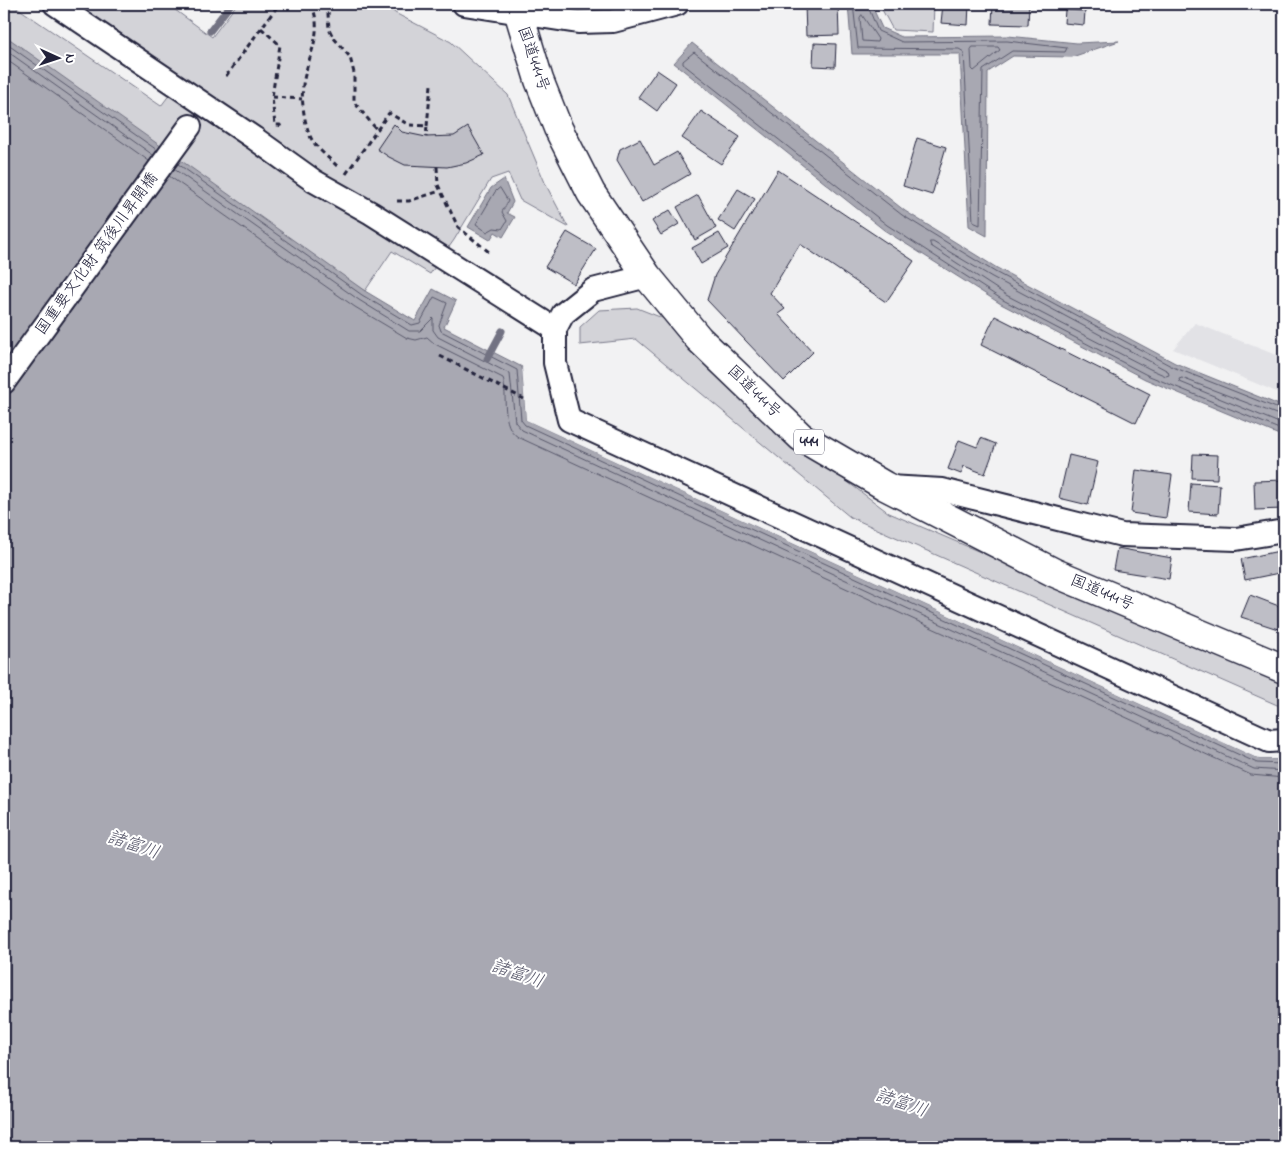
<svg xmlns="http://www.w3.org/2000/svg" width="1288" height="1151" viewBox="0 0 1288 1151" font-family="'Indie Flower','Klee One',sans-serif">
<style>
.built{fill:#e2e2e6}
.green{fill:#d3d3d8;stroke:#7a7a8a}
.water{fill:#a8a8b2;stroke:#727282}
.pier{fill:#f2f2f3}
.lines{fill:none;stroke-linecap:round;stroke-linejoin:round}
.shore{stroke:#58586b;stroke-width:1}
.stream{stroke:#727282;stroke-width:7}
.building{fill:#bebec6;stroke:#22223b}
.minor-casing{stroke:#22223b;stroke-width:26}
.highway-casing{stroke:#22223b;stroke-width:31}
.path{stroke:#22223b;stroke-width:3;stroke-dasharray:5 4;stroke-linecap:butt}
.minor{stroke:#fff;stroke-width:22}
.highway{stroke:#fff;stroke-width:28}
.labels{text-anchor:middle;dominant-baseline:central;stroke-width:4;stroke-linejoin:round;paint-order:stroke}
.shield{fill:#fff;stroke:#646476;stroke-width:1}
.shield-label{font-size:15px;font-weight:bold;fill:#22223b}
.street-label{font-size:16px;fill:#22223b;stroke:#fff}
.water-label{font-size:18px;font-style:italic;fill:#58586b;stroke:#fff}
</style>
<rect width="100%" height="100%" fill="#f2f2f3"/>
<filter id="ink" filterUnits="userSpaceOnUse"><feTurbulence type="fractalNoise" baseFrequency=".02" numOctaves="2"/><feDisplacementMap in="SourceGraphic" scale="10" xChannelSelector="R" yChannelSelector="G"/><feConvolveMatrix kernelMatrix="1 2 1 2 8 2 1 2 1" color-interpolation-filters="sRGB"/></filter>
<g filter="url(#ink)">
<polygon class="built" points="1195,323 1284,358 1284,395 1173,349"/>
<g class="green">
<polygon points="4,4 12,4 161,106 182,78 76,4 167,4 212,37 237,4 385,4 395,13 451,42 508,95 546,185 568,227 520,200 508,173 491,179 454,240 430,274 392,251 365,291 4,81"/>
<polygon points="879,4 934,4 933,32 893,30"/>
<polygon points="637,308 670,321 761,417 889,513 1284,682 1284,708 850,517 636,339 580,345 580,327 599,310"/>
</g>
<g class="water">
<polygon points="848,4 871,4 882,28 902,37 1008,36 1077,43 1119,41 1072,57 1013,56 988,72 987,236 969,226 960,54 852,54"/>
<polygon points="4,35 365,291 415,321 433,289 456,301 444,327 522,367 526,420 1259,759 1284,759 1284,1147 4,1147"/>
<polygon points="692,43 905,211 997,268 1175,363 1284,407 1284,437 1145,379 1001,304 884,230 674,63"/>
<polygon points="504,179 513,202 507,213 515,217 503,237 495,232 490,240 468,227 491,188"/>
</g>
<polygon class="pier" points="522,367 524,368 529,418 1260,756 1284,757 1284,759 1259,759 526,420"/>
<g class="lines">
<g class="shore">
<polyline points="853,4 858,48 959,49 964,52 973,222 980,225 983,70 1012,51 1065,52 1067,48 1007,41 902,42 878,31 867,4"/>
<polygon points="862,15 878,39 877,42 862,41 860,18"/>
<polyline points="4,42 157,150"/>
<polygon points="973,47 998,47 1000,50 974,71 972,69 971,50"/>
<polyline points="4,49 153,155"/>
<polyline points="4,58 149,161"/>
<polyline points="178,164 362,295 412,325 420,323 434,297 447,303 439,325 441,331 517,370 521,420 525,425 1257,763 1284,764"/>
<polyline points="174,169 359,300 409,331 420,331 433,318 433,330 438,337 510,374 515,422 522,430 1254,769 1284,771"/>
<path d="M169,176L355,307L407,338L416,340L427,337L435,344L503,378C508,397 500,425 518,437L1251,775L1284,778"/>
<polygon points="500,188 508,201 502,212 507,221 502,229 494,228 487,232 476,224 495,192"/>
<polygon points="930,242 933,242 992,277 1168,371 1169,375 1166,376 1150,369 1006,295 931,246"/>
<polyline points="1284,411 1173,367 995,272 902,215 694,52 683,61 683,64 887,225 1003,300 1147,375 1284,431"/>
<polyline points="1284,417 1182,378 1179,379 1180,382 1284,425"/>
</g>
<g class="stream">
<polyline points="210,31 231,4"/>
<polyline points="487,359 502,331"/>
</g>
</g>
<g class="building">
<polygon points="805,4 838,4 839,35 806,36"/>
<polygon points="943,4 969,4 968,25 941,23"/>
<polygon points="993,4 1029,4 1028,25 992,24"/>
<polygon points="1063,4 1087,4 1087,7 1063,6"/>
<polygon points="1065,10 1085,11 1084,25 1064,23"/>
<polygon points="814,43 836,44 835,67 813,66"/>
<polygon points="657,70 676,83 657,111 638,97"/>
<polygon points="701,111 740,137 721,164 682,138"/>
<polygon points="394,124 402,132 426,137 454,136 468,127 484,155 466,163 447,167 405,165 389,157 377,149"/>
<polygon points="917,138 946,147 932,195 903,186"/>
<polygon points="640,139 654,165 677,152 690,174 642,202 617,160 620,149"/>
<polygon points="778,170 914,261 886,302 800,244 770,293 785,309 778,314 813,352 784,381 707,300 715,275"/>
<polygon points="738,189 755,199 735,231 718,220"/>
<polygon points="698,195 716,228 695,240 677,207"/>
<polygon points="670,210 679,224 661,235 652,221"/>
<polygon points="567,232 596,249 574,284 545,267"/>
<polygon points="719,233 728,248 701,264 692,248"/>
<polygon points="995,316 1150,394 1136,423 981,345"/>
<polygon points="981,438 996,444 985,474 964,466 961,474 948,469 959,440 977,447"/>
<polygon points="1193,454 1218,455 1217,479 1192,478"/>
<polygon points="1069,455 1098,462 1088,505 1059,498"/>
<polygon points="1136,470 1172,475 1166,518 1131,513"/>
<polygon points="1284,480 1284,509 1255,510 1254,481"/>
<polygon points="1191,483 1220,485 1218,514 1189,512"/>
<polygon points="1117,548 1172,558 1169,579 1113,570"/>
<polygon points="1284,550 1284,572 1245,580 1241,559"/>
<polygon points="1250,595 1284,608 1284,631 1241,617"/>
</g>
<g class="lines">
<defs>
<g id="minor">
<polyline points="55,4 254,138 314,181 371,213 555,329"/>
<polyline points="464,4 578,22 613,21 677,4"/>
<polyline points="647,276 593,290 563,314 555,329 555,363 569,420 1269,741 1284,740"/>
<polyline points="4,382 190,126"/>
<polyline points="889,487 942,490 1122,535 1236,539 1284,531"/>
</g>
<polyline id="highway" points="516,4 539,80 558,128 591,193 647,276 699,339 801,437 885,486 1055,573 1284,669"/>
</defs>
<use href="#minor" class="minor-casing"/>
<use href="#highway" class="highway-casing"/>
<g class="path">
<path d="M311,4C325,33 307,56 303,85C301,100 304,123 311,138C316,148 329,158 337,166"/>
<polyline points="331,4 328,14 329,29 333,37 350,57 354,73 354,102 377,130"/>
<polyline points="261,28 280,45 272,97 275,125 280,125 282,130"/>
<polyline points="226,76 279,4"/>
<polyline points="272,97 302,99"/>
<polyline points="427,126 431,85"/>
<polyline points="437,167 438,185 458,227 489,252"/>
<polyline points="346,174 389,113 409,125 427,126 426,137"/>
<polyline points="397,201 409,201 440,191"/>
<polyline points="440,356 524,399"/>
</g>
<use href="#minor" class="minor"/>
<use href="#highway" class="highway"/>
</g>
</g>
<g class="labels">
<rect class="shield" x="794" y="429.5" width="30" height="25" rx="4"/>
<g class="shield-label">
<text x="809" y="442">444</text>
</g>
<g class="street-label">
<text transform="translate(533 59) rotate(71)">国道444号</text>
<text transform="translate(97 254) rotate(-54)">国重要文化財 筑後川昇開橋</text>
<text transform="translate(754 392) rotate(44)">国道444号</text>
<text transform="translate(1102 593) rotate(23)">国道444号</text>
</g>
<g class="water-label">
<text transform="translate(133 846) rotate(19)">諸富川</text>
<text transform="translate(517 975) rotate(19)">諸富川</text>
<text transform="translate(901 1104) rotate(19)">諸富川</text>
</g>
</g>
<rect width="1288" height="1151" fill="none" stroke="#fff" stroke-width="20"/>
<rect x="10" y="10" width="1268" height="1131" fill="none" stroke="#22223b" stroke-width="2" filter="url(#ink)"/>
<g transform="translate(58 58) rotate(93)" stroke="#ffffff" stroke-width="4" paint-order="stroke">
<path d="M0-4L9 19L0 12L-9 19Z" fill="#22223b"/>
<text y="-8" font-size="14" font-weight="bold" text-anchor="middle" fill="#22223b">N</text>
</g>
</svg>
